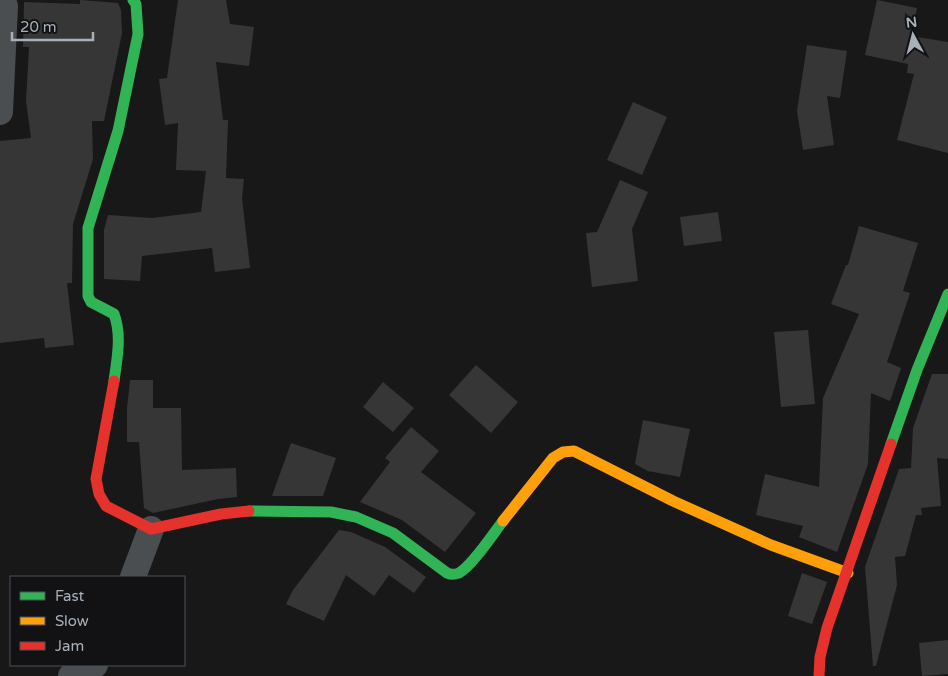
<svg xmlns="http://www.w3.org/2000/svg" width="948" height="676" viewBox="0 0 948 676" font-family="'Varela Round',sans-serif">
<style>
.building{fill:#363637}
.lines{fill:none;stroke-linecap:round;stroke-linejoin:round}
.street{stroke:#4b4e51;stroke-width:26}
.fast{stroke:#30b455;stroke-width:11}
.slow{stroke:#ff9f0a;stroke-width:11}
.jam{stroke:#e5322d;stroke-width:11}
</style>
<rect width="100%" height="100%" fill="#181818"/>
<g class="building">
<polygon points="80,0 118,3 121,10 122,33 104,121 92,121 93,159 73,224 72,283 67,283 74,345 45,348 44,338 0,343 0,141 31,138 26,101 29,47 23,47 24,2 80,4"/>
<polygon points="178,0 226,0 230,24 254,27 249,66 216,62 223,120 228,120 226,178 244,179 242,198 250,268 215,272 212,248 142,256 140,281 104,279 104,230 108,215 152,218 201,212 206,171 176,170 178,123 165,125 159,79 167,78"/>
<polygon points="877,0 917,8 911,36 948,42 948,153 897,140 914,74 907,73 908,64 865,55"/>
<polygon points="807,45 847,51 840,98 827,96 834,145 803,150 797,111"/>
<polygon points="633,102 667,117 642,175 607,160"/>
<polygon points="620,180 648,192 632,229 638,281 592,287 586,233 597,232"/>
<polygon points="718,212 722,241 684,246 680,217"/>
<polygon points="859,226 918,243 903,291 910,293 887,362 901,368 890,401 871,393 868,464 837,552 799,537 803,526 756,515 765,474 819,487 823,398 859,314 831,304 846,265 848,265"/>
<polygon points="808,330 815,404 781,407 774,332"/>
<polygon points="476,365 518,402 491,433 449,395"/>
<polygon points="932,374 948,374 948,459 937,458 941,506 921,508 922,515 916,515 905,556 895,557 897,585 876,666 873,666 865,567 899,469 911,468 913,428"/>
<polygon points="130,380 153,380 153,408 181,408 182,470 236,468 237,497 218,499 153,513 144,508 139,442 127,442 127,408"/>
<polygon points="383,382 414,408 393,432 363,407"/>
<polygon points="643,420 690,429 680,477 648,471 635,464"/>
<polygon points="411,427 439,451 421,472 476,513 445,552 402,520 360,502 390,462 385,458"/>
<polygon points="291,443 336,458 323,496 272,496"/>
<polygon points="339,530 351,532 385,547 426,577 414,593 389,575 374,596 346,575 324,621 286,604 293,590"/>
<polygon points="802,573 827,582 812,624 788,616"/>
<polygon points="948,640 948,674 922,676 919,643"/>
</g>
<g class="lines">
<g class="street">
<polyline points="0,112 5,6"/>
<polyline points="133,577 151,529"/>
<polyline points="71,676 95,665"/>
</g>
<g class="fast">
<path d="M114,381C117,359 122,335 114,314L91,302L88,296V228L118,131L138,34L136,4L133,0"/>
<polyline points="891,444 917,370 948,294"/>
<path d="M249,511L331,512L356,517L393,533L447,573C451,575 454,575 459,573C472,566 493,534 503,521"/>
</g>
<polyline class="slow" points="503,521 553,458 563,452 574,451 673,501 771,545 848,573"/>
<g class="jam">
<polyline points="114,381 96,479 99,494 106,506 151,529 221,514 249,511"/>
<polyline points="819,676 820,657 827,628 891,444"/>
</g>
</g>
<rect x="10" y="576" width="175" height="90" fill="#121214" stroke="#4e5156"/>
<rect x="20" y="592" width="25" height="8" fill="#30b455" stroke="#4e5156"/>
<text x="55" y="601" font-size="15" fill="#a8b0ba">Fast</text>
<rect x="20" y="617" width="25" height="8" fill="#ff9f0a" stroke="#4e5156"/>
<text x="55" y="626" font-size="15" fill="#a8b0ba">Slow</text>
<rect x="20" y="642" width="25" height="8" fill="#e5322d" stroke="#4e5156"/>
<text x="55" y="651" font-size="15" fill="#a8b0ba">Jam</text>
<g transform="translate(913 35) rotate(353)" stroke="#121214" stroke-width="4" paint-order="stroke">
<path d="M0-4L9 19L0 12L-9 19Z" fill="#a8b0ba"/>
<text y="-8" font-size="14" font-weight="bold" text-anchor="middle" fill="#a8b0ba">N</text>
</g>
<path d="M12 32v8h81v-8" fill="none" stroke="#a8b0ba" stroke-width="2.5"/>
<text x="20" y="32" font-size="15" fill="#a8b0ba" stroke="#121214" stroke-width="4" paint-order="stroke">20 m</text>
</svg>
